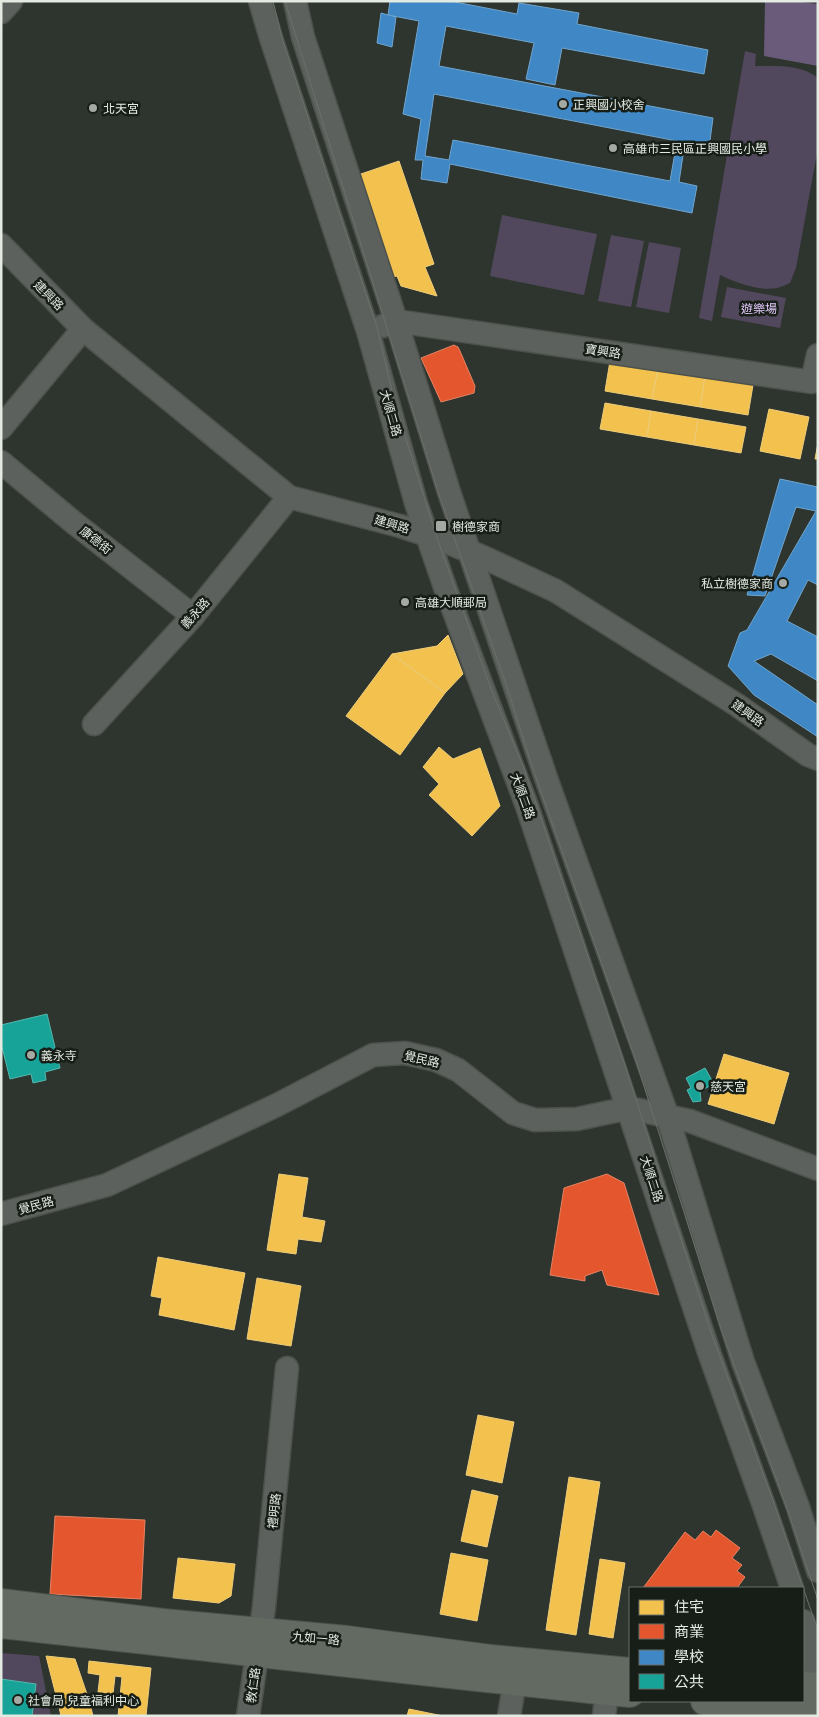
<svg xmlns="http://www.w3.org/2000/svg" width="819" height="1717" viewBox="0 0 819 1717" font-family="'Golos Text','Noto Sans TC',sans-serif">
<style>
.green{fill:#52485d}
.forest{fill:#6b5b7a}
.homes{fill:#f2c14e;stroke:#eecd7a}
.shops{fill:#e4572e;stroke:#e48364}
.schools{fill:#3f88c5;stroke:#70a5ce;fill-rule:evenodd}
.public{fill:#17a398;stroke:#54b8ae}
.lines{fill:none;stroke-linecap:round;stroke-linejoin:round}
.minor-casing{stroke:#4c514b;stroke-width:25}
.major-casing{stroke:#4c514b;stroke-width:30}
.minor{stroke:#5d615d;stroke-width:22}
.major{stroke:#626a62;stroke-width:28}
.tram{stroke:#6c706c;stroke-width:1}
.poi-dot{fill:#a4aaa3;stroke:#171d17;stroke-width:2}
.labels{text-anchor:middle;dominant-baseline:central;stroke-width:5;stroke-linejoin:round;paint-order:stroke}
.poi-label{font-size:12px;fill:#e3eae2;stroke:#171d17;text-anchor:start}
.street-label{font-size:12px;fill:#e3eae2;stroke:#171d17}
.park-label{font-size:12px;fill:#e1c8fa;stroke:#171d17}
</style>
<rect width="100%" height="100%" fill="#2e342e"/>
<g class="green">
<path d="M745,51L756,54L755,66C777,66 801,64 818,78V148L796,268L790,283C768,296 740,284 720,275L712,321L699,318Z"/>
<polygon points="502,215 597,234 584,295 490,276"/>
<polygon points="611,235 644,241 631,307 598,301"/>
<polygon points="649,242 681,248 669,313 636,307"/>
<polygon points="727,287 786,298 780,328 721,317"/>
<polygon points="1,1653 39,1656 51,1716 1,1716"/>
</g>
<polygon class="forest" points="765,1 793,1 818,4 818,66 764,56"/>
<g class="homes">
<polygon points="399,161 434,264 425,267 437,296 401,286 397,276 390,278 355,176"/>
<polygon points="610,361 658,369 652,399 605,391"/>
<polygon points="658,369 705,377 700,407 652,399"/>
<polygon points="705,377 753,385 748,415 700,407"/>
<polygon points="605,403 651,411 647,437 600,429"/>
<polygon points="769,409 809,417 800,459 760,451"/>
<polygon points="651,411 698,419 694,445 647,437"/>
<polygon points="698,419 746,427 741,453 694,445"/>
<polygon points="818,443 818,459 815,459"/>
<polygon points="448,635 463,674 445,693 392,654 437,646"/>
<polygon points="392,654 445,693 400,755 346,716"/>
<polygon points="439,747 453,759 480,748 500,806 472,836 429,795 439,784 423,767"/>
<polygon points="724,1054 789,1073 774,1124 708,1104"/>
<polygon points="279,1174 308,1178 302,1217 325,1221 321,1242 298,1239 296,1254 267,1250"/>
<polygon points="158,1257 245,1273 234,1330 159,1315 162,1298 151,1296"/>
<polygon points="257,1278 301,1286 291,1346 247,1339"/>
<polygon points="478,1415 514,1422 502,1483 466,1475"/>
<polygon points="569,1477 600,1482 576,1635 546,1630"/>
<polygon points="472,1490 498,1496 487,1547 461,1541"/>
<polygon points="451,1553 488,1560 477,1621 440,1614"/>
<polygon points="178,1558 235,1564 231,1596 219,1603 173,1598"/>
<polygon points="600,1559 625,1563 613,1638 589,1634"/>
<polygon points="46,1656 75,1659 89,1700 59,1707"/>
<polygon points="89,1661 151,1668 146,1716 118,1716 122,1677 115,1676 113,1694 98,1692 100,1675 88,1673"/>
<polygon points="89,1700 93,1716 61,1716 59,1707"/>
<polygon points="409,1709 443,1716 407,1716"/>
</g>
<g class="shops">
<polygon points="454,345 458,347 460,351 475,386 474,393 441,402 421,358"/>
<polygon points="607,1174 624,1183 659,1295 607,1285 602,1270 585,1276 585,1281 550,1275 564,1188"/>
<polygon points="55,1516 145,1520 141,1599 50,1594"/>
<polygon points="716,1530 740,1548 732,1558 742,1565 737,1571 745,1577 737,1588 643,1588 685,1532 695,1540 703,1531 711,1537"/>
</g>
<g class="schools">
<path d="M390,1H450L517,14L519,3L579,13L577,24L708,50L704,74L562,48L555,85L526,79L534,43L446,26L439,66L713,118L709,148L685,142L679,182L697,186L692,213L450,164L447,183L421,179L423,160H415L421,119L403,114L419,21L388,15ZM434,94L677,141L670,181L453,140L449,160L425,156Z"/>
<polygon points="381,13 396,17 392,47 377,43"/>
<polygon points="780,479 818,487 818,585 808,580 787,621 818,637 818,681 771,654 754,661 818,705 818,737 754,695 728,666 740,633 747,630 816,511 796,507 765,596 747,595"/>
</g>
<g class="public">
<polygon points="47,1014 60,1068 45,1072 46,1080 33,1083 31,1074 10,1079 1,1043 1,1025"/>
<polygon points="705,1068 714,1084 700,1091 701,1101 693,1102 687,1090 691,1088 686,1078"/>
<polygon points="1,1679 36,1684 32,1716 1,1716"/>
</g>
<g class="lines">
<defs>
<g id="minor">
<polyline points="260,1 271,38 368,331 416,503 446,590 527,806 710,1355 763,1503 792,1588"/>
<polyline points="295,1 303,37 396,321 449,492 546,778 667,1115 743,1362 798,1507 818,1571"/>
<polyline points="1,12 11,1"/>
<polyline points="1,245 83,329 289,497 400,526 437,538 483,557 556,591 737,705 808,755 818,759"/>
<polyline points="383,326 396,321 812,382 818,355"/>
<polyline points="1,428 83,329"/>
<polyline points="1,462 73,522 193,616"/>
<polyline points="94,724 193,616 289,497"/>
<polyline points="1,1214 107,1185 277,1105 373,1055 405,1053 436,1060 458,1070 513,1113 535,1120 577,1119 629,1108 690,1121 818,1169"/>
<polyline points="803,1621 810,1645 818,1682"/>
<polyline points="248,1716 264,1607 287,1368"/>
<polyline points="509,1716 515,1681"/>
<polyline points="604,1716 609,1675"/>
</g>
<g id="major">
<polyline points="1,1603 163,1623 347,1640 491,1659 630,1672"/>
<path d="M1,1624C211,1647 420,1672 630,1693"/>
<polyline points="803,1686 818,1687"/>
<polyline points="705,1701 818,1713"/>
</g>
</defs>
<use href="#minor" class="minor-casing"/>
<use href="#major" class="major-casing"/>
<use href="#minor" class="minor"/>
<use href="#major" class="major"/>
<g class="tram">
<polyline points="273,1 282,38 377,327 395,404 437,538 491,689 524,768 625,1065 711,1332 774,1503 818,1631"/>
<polyline points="285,1 439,495 506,684 532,766 637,1064 722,1332 785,1503 818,1600"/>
</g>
</g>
<g class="poi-dot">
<circle cx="563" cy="104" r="5"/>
<circle cx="93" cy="108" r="5"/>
<circle cx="613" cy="148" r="5"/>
<rect x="435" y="520" width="12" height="12" rx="2.5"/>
<circle cx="783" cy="583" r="5"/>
<circle cx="405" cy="602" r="5"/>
<circle cx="31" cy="1055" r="5"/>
<circle cx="700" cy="1086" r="5"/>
<circle cx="18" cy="1700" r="5"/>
</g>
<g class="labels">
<g class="poi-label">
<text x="573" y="104">正興國小校舍</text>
<text x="103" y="108">北天宮</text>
<text x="623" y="148">高雄市三民區正興國民小學</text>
<text x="452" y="526">樹德家商</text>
<text x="773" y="583" text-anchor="end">私立樹德家商</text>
<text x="415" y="602">高雄大順郵局</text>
<text x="41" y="1055">義永寺</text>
<text x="710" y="1086">慈天宮</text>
<text x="28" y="1700">社會局 兒童福利中心</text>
</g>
<g class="street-label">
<text transform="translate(49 295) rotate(45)">建興路</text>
<text transform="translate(603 351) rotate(8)">寶興路</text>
<text transform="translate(391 413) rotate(74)">大順二路</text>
<text transform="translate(392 524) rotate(16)">建興路</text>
<text transform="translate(96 540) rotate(38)">康德街</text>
<text transform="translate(195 613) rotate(-49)">義永路</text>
<text transform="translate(748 713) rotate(35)">建興路</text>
<text transform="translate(523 796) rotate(70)">大順二路</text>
<text transform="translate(422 1059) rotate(13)">覺民路</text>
<text transform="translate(652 1179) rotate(72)">大順二路</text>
<text transform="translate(36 1205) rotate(-15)">覺民路</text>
<text transform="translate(274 1511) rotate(-84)">禮明路</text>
<text transform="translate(316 1638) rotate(5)">九如一路</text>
<text transform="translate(253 1685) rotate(-82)">教仁路</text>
</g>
<g class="park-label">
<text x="759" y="308">遊樂場</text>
</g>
</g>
<rect width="819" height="1717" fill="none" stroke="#e3eae2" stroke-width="5"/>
<rect x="629" y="1587" width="175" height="115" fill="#171d17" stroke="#696f68"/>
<rect x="639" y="1600" width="25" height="15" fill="#f2c14e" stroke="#696f68"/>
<text x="674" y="1612" font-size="15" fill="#e3eae2">住宅</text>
<rect x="639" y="1624" width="25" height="15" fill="#e4572e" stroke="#696f68"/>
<text x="674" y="1637" font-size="15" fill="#e3eae2">商業</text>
<rect x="639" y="1650" width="25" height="15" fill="#3f88c5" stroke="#696f68"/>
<text x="674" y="1662" font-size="15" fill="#e3eae2">學校</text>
<rect x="639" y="1674" width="25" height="15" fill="#17a398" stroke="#696f68"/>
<text x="674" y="1687" font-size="15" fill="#e3eae2">公共</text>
</svg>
